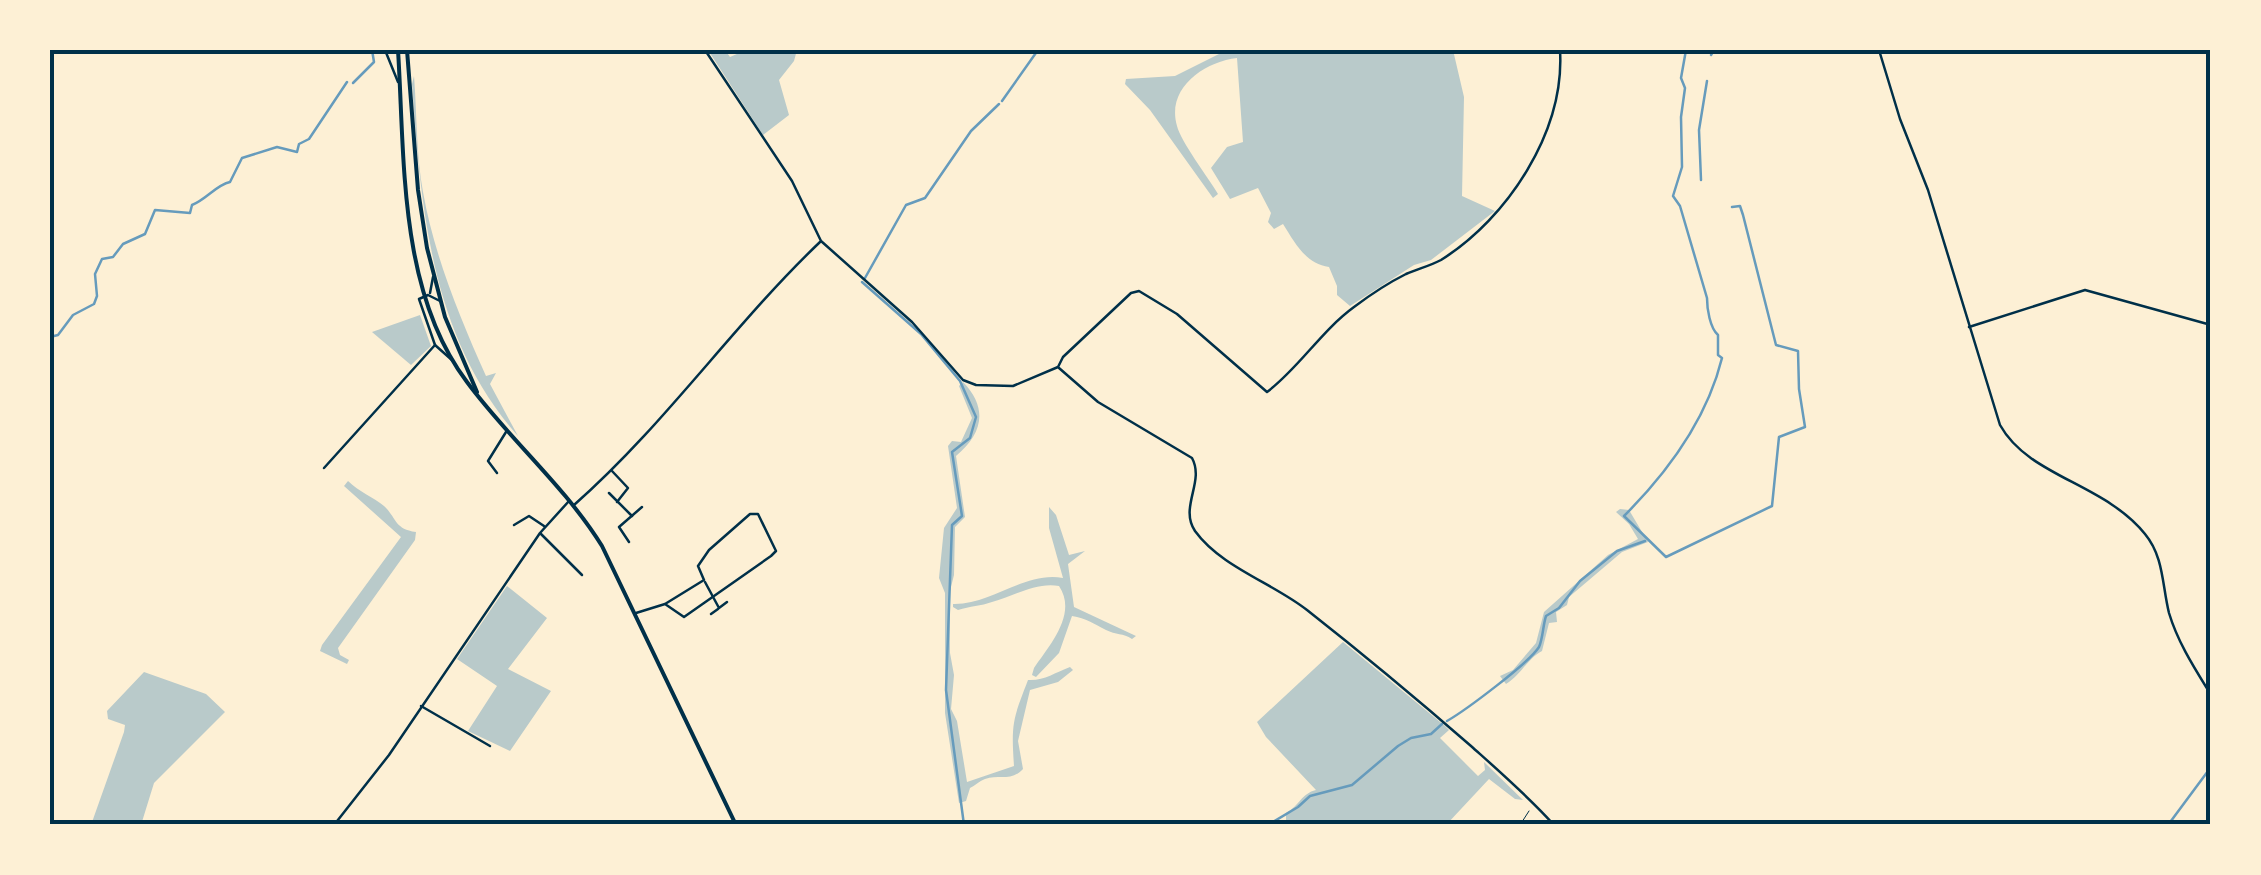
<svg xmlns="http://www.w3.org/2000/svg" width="2261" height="875" viewBox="0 0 2261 875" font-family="'Alegreya Sans',sans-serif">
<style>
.green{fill:#b9caca}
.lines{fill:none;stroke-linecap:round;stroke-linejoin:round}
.stream{stroke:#669bbc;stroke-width:2.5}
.path{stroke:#003049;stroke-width:1}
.minor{stroke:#003049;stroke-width:2.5}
.tertiary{stroke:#003049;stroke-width:2.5}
.trunk{stroke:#003049;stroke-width:4}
.neatline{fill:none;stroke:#003049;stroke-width:4}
</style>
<rect width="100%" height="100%" fill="#fdf0d5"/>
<g class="green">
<polygon points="708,50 725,50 730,57 746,50 797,50 794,61 779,80 789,115 763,135"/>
<path d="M1227,50H1453L1464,97L1462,196L1495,211L1431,260L1414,265L1350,306L1337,295V286L1329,267C1306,264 1295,243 1283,224L1274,229L1268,222L1271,213L1258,188L1230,199L1211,168L1227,147L1243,142L1237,58C1204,62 1166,88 1177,126C1181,142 1208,177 1218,194L1213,198L1150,110L1125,84L1126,79L1175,76Z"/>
<path d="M414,76C417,114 416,154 423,192C434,255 460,318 486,376L496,373L490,384L518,436C431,338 421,209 412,84Z"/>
<polygon points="420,315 431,346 411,365 372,332"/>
<path d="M963,382C989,409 982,434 956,456L965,517L955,527L954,575L950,591V653L954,675L951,709L957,721L967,782L1014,766C1011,723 1013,719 1028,680C1044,681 1054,673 1070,667L1073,670L1058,682L1030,690L1018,741L1023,769C1011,782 999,774 985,779C979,781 975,786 970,788L966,801L959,803L945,713V593L939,578L944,528L957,508L948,446L952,441L961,442L972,418L959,386Z"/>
<path d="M348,481C359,492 373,497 384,506C397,518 394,529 416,532L415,540L338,648L340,655L349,660L347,664L320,651L322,645L401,537L344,486Z"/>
<path d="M1049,507L1056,515L1069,555L1085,551L1068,564L1074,607L1136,636L1132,639C1123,633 1116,635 1106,630C1094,624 1086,618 1072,616L1059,653L1036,677L1032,675L1034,668C1049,646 1078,614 1059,586C1036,582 1014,596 992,602C981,606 970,606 958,610L953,607V604C992,605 1025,571 1063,578L1049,528Z"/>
<path d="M1620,509L1629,510L1648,542L1622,552L1569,597L1567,605L1556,612L1557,622L1549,623L1542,651C1528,658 1521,675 1506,684L1500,676L1513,670L1536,643L1544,612L1608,555L1638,539L1629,524L1616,512Z"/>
<polygon points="507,586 547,618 508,669 551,691 510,751 468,731 497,686 457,659"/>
<path d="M1343,642L1445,726L1449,730L1440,738L1478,776L1485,770L1484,762L1523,800L1515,799L1489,779L1447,824L1295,825L1286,821V813C1299,806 1302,793 1316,790L1266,737L1257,722Z"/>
<polygon points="144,672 206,694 225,712 154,783 141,825 91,825 124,732 125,725 108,719 107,711"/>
</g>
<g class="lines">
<g class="stream">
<path d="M1686,50L1681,78L1685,88L1681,117L1682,167L1673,196L1680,206L1707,298C1707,309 1710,328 1718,335V355L1722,358C1707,419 1668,472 1624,516L1666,557L1772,506L1779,437L1805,427L1799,389L1798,351L1776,345L1743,215L1740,206L1732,207"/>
<polyline points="1711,55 1714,50"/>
<polyline points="353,83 374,62 372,50"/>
<polyline points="1002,101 1038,50"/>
<polyline points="1701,180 1699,130 1707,81"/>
<polyline points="865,278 906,205 925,198 971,131 999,104"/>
<polyline points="862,282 921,334 960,381 976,417 970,438 952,452 962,516 952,525 946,690 964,825"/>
<path d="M50,337L58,335L73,315L94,304L97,296L95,274L102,259L113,257L123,244L145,234L155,210L190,213L192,205C207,199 216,185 230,182L242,158L277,147L297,152L299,144L309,139L347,82"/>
<path d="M1447,721C1466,710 1529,663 1539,647C1543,638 1543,625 1546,616L1559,608L1580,581L1617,551L1645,541"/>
<polyline points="50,820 53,825"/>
<polyline points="1268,825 1298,807 1310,796 1352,785 1398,746 1411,738 1431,734 1442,724"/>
<polyline points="2168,825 2211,767"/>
</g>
<polyline class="path" points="1520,825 1529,811"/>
<g class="minor">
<polyline points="385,50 398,82"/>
<path d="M705,50L792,181L821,241L912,322L963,380L976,385L1013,386L1058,367L1063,357L1131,293L1139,291L1177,314L1267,392C1299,368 1321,331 1354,307C1370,295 1388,283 1406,274C1417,269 1430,266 1441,260C1508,218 1565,131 1560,50"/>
<path d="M1879,50L1900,119L1928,190L2000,425C2029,477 2104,483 2145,534C2164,557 2162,585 2169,613C2178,643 2195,669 2211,695"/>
<polyline points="430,293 433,277"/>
<polyline points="440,301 428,295 419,299 435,345 453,361"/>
<polyline points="1969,327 2085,290 2211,325"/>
<path d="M1059,368L1098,402L1192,458C1205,482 1179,507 1195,531C1221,567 1273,583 1307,610C1363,654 1417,699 1471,746C1499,771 1529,797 1554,825"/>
<polyline points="324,468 435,345"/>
<polyline points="612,471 628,488 617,502"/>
<polyline points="497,473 488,461 506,432"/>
<polyline points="609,493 632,516"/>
<path d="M574,505C665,425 733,325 820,242"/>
<polyline points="514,525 529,516 544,526"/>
<polyline points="541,534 582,575"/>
<polyline points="629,542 619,527 642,507"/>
<polyline points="705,582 719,608 727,602"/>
<polyline points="636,613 665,604 704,580 698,566 709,550 750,514 758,514 776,551 771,556 684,617 665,604"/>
<polyline points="711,614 718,609"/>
<polyline points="421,706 490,746"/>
</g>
<polyline class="tertiary" points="334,825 389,755 540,533 569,501"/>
<g class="trunk">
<path d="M398,50C405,158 398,291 467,382C509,439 564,485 602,546L736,825"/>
<polyline points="407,50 418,190 427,248 445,317 477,392"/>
</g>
</g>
<rect width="2261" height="875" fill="none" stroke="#fdf0d5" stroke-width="105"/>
<rect x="52" y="52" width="2156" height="770" class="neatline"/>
</svg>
